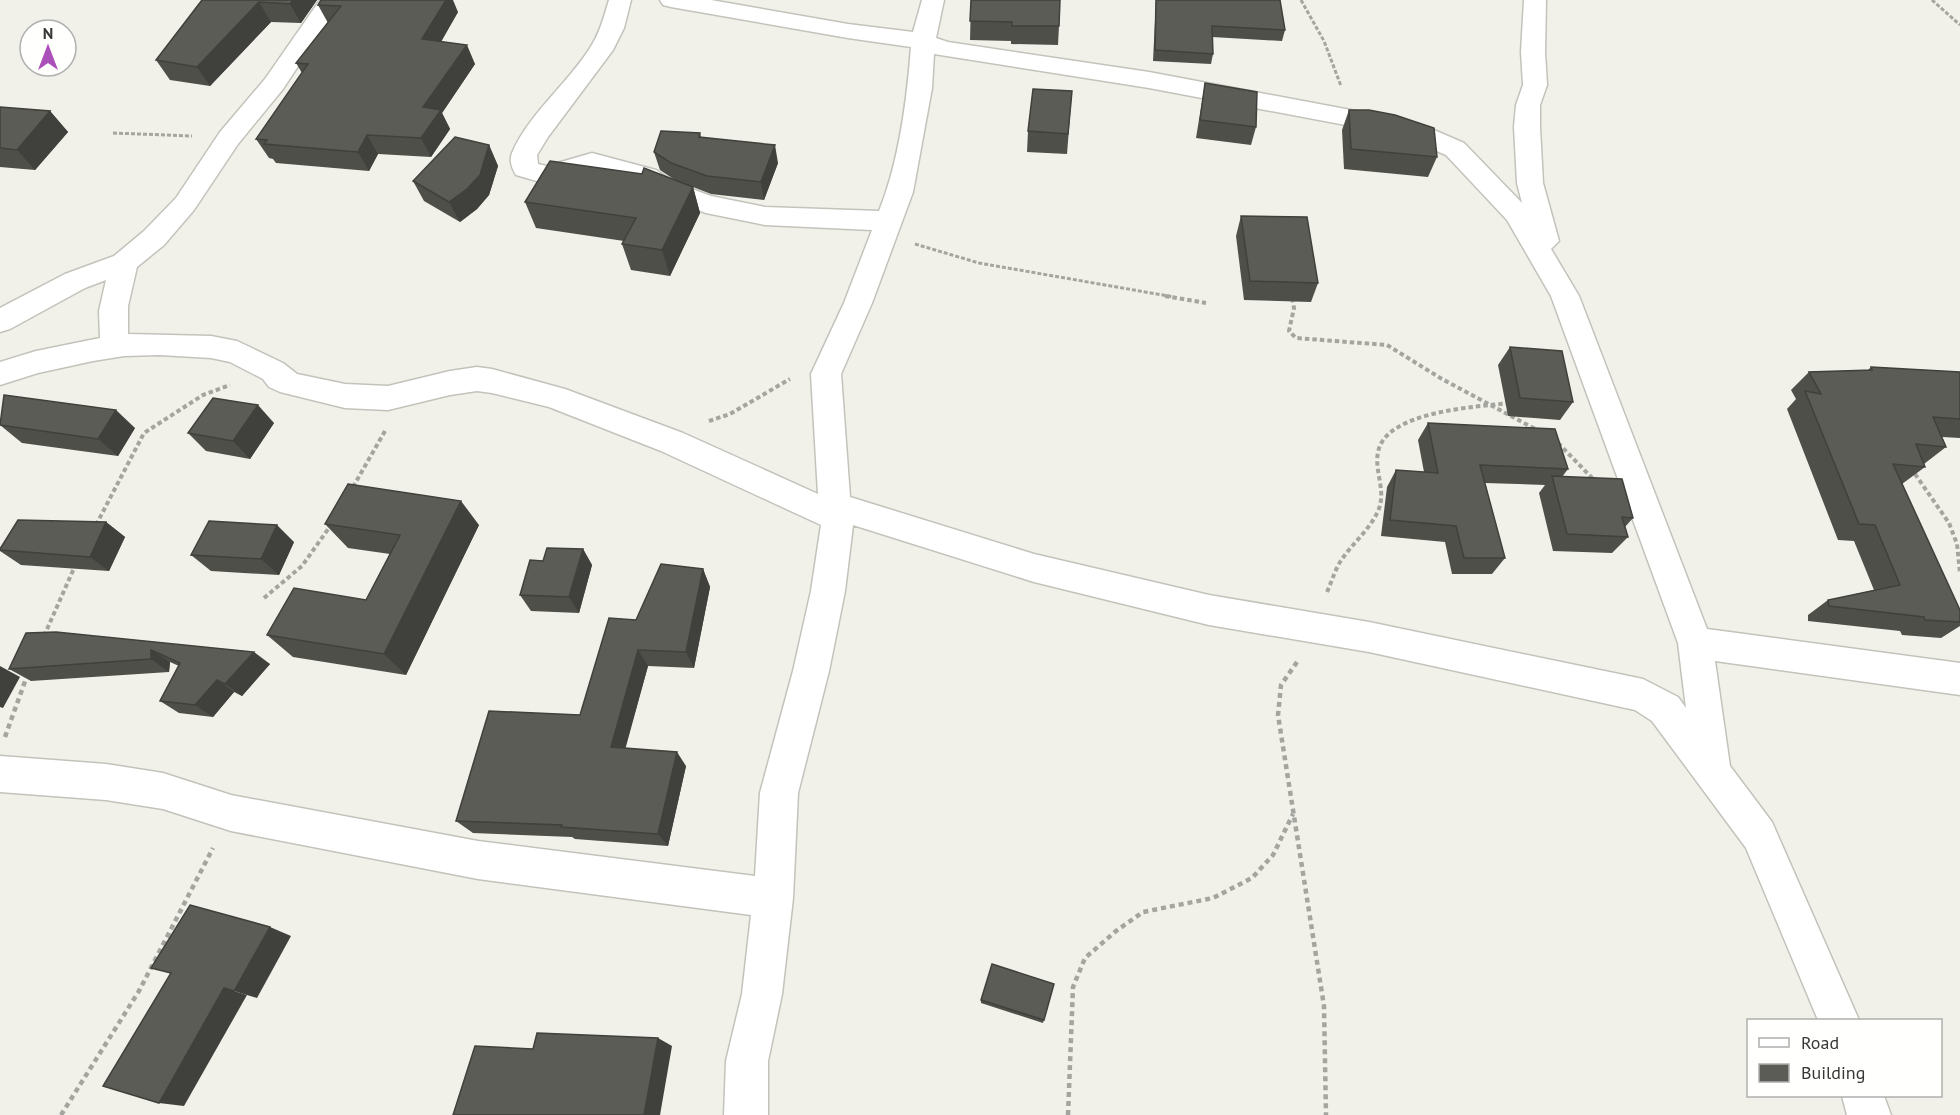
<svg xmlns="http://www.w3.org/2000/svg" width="1960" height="1115" viewBox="0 0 1960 1115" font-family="'PT Sans',sans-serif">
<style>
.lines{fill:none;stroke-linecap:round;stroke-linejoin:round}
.street-casing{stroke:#c3c3bc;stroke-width:3}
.path-far2{stroke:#a5a5a0;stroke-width:3;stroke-dasharray:4 2;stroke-linecap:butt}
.path-far1{stroke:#a5a5a0;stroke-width:4;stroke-dasharray:4.5 3;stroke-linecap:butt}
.path{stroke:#a5a5a0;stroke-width:4.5;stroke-dasharray:5 4;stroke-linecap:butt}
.street{fill:#fff;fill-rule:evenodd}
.wall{fill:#4f4f4a}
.shaded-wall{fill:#40403c}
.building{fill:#5c5c56;stroke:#40403c;stroke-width:1.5}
</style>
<rect width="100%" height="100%" fill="#f1f1ea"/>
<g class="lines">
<defs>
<g id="street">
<path d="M320,0H342L283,89L238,144L194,210L164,245L137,267L128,306V334L211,336L237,341L283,363L297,374L345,384L388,386L450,371L477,367L492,369L565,389L683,433L818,494L811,374L844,303L872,230L765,225L706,213L657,195L638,183L592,171L547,184L516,175C512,169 509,160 512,153C528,115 568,83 590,48C600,33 604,16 609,0H631L624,28L613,50L548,137L537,155L538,164L547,166L592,153L656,170L675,183L711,196L765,207L879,211C899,162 907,100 911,47L848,38L671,7L663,5L660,0H711L848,24L913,32L922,0H944L936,38L948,42L1149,72L1388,117L1427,127L1464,143L1522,203L1517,183L1514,127L1516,105L1523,85L1521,52L1524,0H1546L1545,52L1547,85L1540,105V127L1543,183L1559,241L1551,249L1579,296L1707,629L1960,663V695L1715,661L1730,766L1772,822L1859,1020H1818L1746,848L1652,721L1635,710L1369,652L1209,625L1034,582L853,525L845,591L829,671L798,793L793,898L782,994L768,1061V1115H724L726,1061L742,994L751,915L478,879L231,831L163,809L106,800L0,792V756L106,764L163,773L231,795L478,841L755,876L760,793L793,671L811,591L821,525L661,451L549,407L492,393L477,391L450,395L388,410L345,408L280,392L269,387L263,379L230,362L211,358L160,355L124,356L93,361L38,373L0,385V362L36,351L100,338L99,311L106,280L85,288L10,329L0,332V308L65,274L114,256L144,231L176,198L220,132L265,79ZM934,54L1149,88L1388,133L1409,139L1446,155L1507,220L1551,296L1678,643L1686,708L1678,697L1643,679L1369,622L1209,595L1034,554L850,497L841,374L872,303L913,192L932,88Z"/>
<polygon points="1842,1096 1884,1096 1891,1115 1847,1115"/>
</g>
</defs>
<use href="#street" class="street-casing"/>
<g class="path-far2">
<polyline points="1301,0 1324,41 1341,86"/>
<polyline points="1932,0 1960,25"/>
<polyline points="113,133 192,136"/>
<polyline points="915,244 979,263 1174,297"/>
</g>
<g class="path-far1">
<polyline points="1165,296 1206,303"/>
<polyline points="1292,298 1294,308 1289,331 1296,338 1387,345 1442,379 1539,431"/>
<polyline points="709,421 730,414 790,379"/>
<polyline points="1558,443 1594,480"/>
<polyline points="1915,474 1949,523 1957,544 1960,573"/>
<polyline points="353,487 385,431"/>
<polyline points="96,525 144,433 203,395 230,385"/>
<path d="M1327,592C1332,581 1335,569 1342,559C1354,542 1370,529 1378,511C1387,491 1374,472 1378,452C1386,411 1476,407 1509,403"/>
<polyline points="264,598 302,566 331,525"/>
<polyline points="44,636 75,566"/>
</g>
<g class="path">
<polyline points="1297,662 1281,685 1278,715 1324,1006 1326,1115"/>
<polyline points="5,737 28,673"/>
<polyline points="61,1115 139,991 213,848"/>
<polyline points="1068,1115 1073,987 1085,958 1116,931 1143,912 1213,898 1252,878 1273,855 1293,814"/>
</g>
<use href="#street" class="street"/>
</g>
<g class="wall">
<polygon points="202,0 317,0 301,23 271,22 210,86 170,80 156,60"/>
<polygon points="971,0 1059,26 1058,45 1011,44 1011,41 970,40"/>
<polygon points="1156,0 1280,0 1285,30 1282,41 1212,37 1213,54 1211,64 1153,61"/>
<polygon points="318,5 458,12 441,41 475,64 442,113 450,129 431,157 378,154 369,171 276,163 273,159 269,158 256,139 302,73 296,63 328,23"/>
<polygon points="1205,83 1256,127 1251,145 1196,138"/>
<polygon points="1072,91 1067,154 1027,152 1028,131"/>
<polygon points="0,107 50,111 68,132 35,170 0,167"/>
<polygon points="1349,110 1437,157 1428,177 1344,169 1342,130"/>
<polygon points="700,133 701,137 778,163 764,200 711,194 693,187 700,213 670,276 631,270 622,244 624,241 536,228 525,202 675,180 660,170 654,152"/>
<polygon points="489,145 498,166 489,195 477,209 460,222 424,201 413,181"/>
<polygon points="1241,216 1318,283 1311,302 1244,300 1236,236"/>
<polygon points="1510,347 1573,402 1560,420 1508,416 1498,365"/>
<polygon points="1871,367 1960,372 1960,438 1942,437 1946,447 1924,464 1925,467 1902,484 1960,610 1960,626 1941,638 1902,635 1900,631 1808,621 1808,615 1828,600 1874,590 1854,541 1838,540 1787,409 1796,399 1791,390 1809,372 1868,370"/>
<polygon points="274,423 250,459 206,451 188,433"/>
<polygon points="1428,423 1568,469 1562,477 1633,518 1625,527 1628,537 1612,553 1553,551 1539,493 1545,485 1485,483 1505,558 1492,574 1452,574 1445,542 1381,536 1387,487 1396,470 1424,472 1418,440"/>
<polygon points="0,425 135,428 118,456 22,443"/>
<polygon points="106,522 125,537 109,571 21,565 0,551 0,549"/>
<polygon points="325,524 479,525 406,675 293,657 267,635 366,600 390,554 348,548"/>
<polygon points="294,542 279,575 211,571 191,555"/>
<polygon points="583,549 592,565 579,613 531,611 520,595"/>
<polygon points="703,569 710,587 694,668 648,666 625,748 686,766 668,846 575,839 572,837 473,833 456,821 580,715 636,620"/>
<polygon points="26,633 270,664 242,696 234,692 213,717 179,713 160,701 179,666 170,662 169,672 31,681 9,669"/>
<polygon points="1054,984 1043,1023 981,1003 981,1000"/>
</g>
<g class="shaded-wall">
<polygon points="293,0 317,0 301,23 290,4"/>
<polygon points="446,0 453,0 458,12 432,58 422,39"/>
<polygon points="259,2 271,22 210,86 197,67"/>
<polygon points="467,45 475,64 442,113 450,129 431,157 421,138 423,107"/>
<polygon points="50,111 68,132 35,170 17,150"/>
<polygon points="367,135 378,154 369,171 358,152"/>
<polygon points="489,145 498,166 489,195 477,209 460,222 449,202"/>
<polygon points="775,145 778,163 764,200 761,182"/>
<polygon points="693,187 700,213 670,276 662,250"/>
<polygon points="258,405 274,423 250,459 233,441"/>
<polygon points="116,410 135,428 118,456 98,439"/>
<polygon points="461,501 479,525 406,675 384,654"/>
<polygon points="106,522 125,537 109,571 90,557"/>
<polygon points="277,525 294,542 279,575 261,559"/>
<polygon points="583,549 592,565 579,613 569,597"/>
<polygon points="703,569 710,587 694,668 686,652"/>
<polygon points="151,650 170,662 169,672 151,659"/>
<polygon points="638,650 648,666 622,761 611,747"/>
<polygon points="254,652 270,664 242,696 225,684"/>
<polygon points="0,666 20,677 3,708 0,707"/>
<polygon points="217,680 234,692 213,717 195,705"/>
<polygon points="677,752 686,766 668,846 658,834"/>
<polygon points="270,927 291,936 257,998 234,991"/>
<polygon points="224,988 247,995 184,1106 159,1103"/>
<polygon points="658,1038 672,1046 660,1115 644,1115"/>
</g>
<g class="building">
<polygon points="202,0 293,0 290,4 259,2 197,67 156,60"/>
<polygon points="321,0 446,0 422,39 467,45 423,107 441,110 421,138 367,135 358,152 264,144 267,140 256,139 308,64 296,63 341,6 318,5"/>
<polygon points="971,0 1060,0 1059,26 1012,26 1012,22 970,21"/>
<polygon points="1156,0 1280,0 1285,30 1212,26 1213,54 1155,50"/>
<polygon points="1205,83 1257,92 1256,127 1200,120"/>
<polygon points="1033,89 1072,91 1068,134 1028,131"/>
<polygon points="0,107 50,111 17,150 0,148"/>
<polygon points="1349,110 1369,110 1395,115 1434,128 1437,157 1351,149"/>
<polygon points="661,131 700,133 699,137 775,145 761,182 707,176 671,163 654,152"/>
<polygon points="455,137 489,145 480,175 467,189 449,202 413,181"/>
<polygon points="550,161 642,174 644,168 693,187 662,250 622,244 636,218 525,202"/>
<polygon points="1241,216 1307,217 1318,283 1250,281"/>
<polygon points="1510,347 1562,351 1573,402 1520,398"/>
<polygon points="1871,367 1960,372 1960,419 1933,417 1946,447 1916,444 1925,467 1893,464 1960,610 1960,622 1925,620 1924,617 1829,606 1828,600 1900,585 1875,525 1859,524 1805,391 1821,394 1809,372 1872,370"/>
<polygon points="4,395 116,410 98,439 0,425"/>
<polygon points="213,398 258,405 233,441 188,433"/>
<polygon points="1428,423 1555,429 1568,469 1480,465 1505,558 1464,558 1456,526 1390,520 1396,470 1438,473"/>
<polygon points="1552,476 1622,479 1633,518 1622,517 1628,537 1567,534"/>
<polygon points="348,484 461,501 384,654 267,635 294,588 366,600 400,535 325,524"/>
<polygon points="18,520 106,522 90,557 0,550 0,549"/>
<polygon points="209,521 277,525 261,559 191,555"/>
<polygon points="547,548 583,549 569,597 520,595 530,560 543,561"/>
<polygon points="661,564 703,569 686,652 638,650 611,747 677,752 658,834 561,827 562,825 456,821 489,711 580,715 609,618 636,620"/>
<polygon points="56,632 254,652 225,684 217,680 195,705 160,701 180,663 151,650 151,659 9,669 26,633"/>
<polygon points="190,905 270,927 234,991 224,988 159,1103 103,1086 171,973 151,968"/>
<polygon points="992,964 1054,984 1044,1020 981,1000"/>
<polygon points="537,1033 658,1038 644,1115 453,1115 475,1046 533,1049"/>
</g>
<rect x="1747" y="1019" width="195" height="78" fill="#fffffe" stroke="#afafad" stroke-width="1.5"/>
<rect x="1759" y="1038" width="30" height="9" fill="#ffffff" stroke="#afafad" stroke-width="1.5"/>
<text x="1801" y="1049" font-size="18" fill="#373734">Road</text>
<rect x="1759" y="1064" width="30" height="18" fill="#5c5c56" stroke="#afafad" stroke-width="1.5"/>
<text x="1801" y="1079" font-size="18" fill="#373734">Building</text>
<g transform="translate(48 48)"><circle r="28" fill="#fffffe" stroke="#afafad" stroke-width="1.5"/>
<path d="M0-4.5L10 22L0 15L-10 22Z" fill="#ab4fb9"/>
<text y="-9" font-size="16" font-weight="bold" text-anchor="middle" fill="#373734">N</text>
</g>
</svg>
